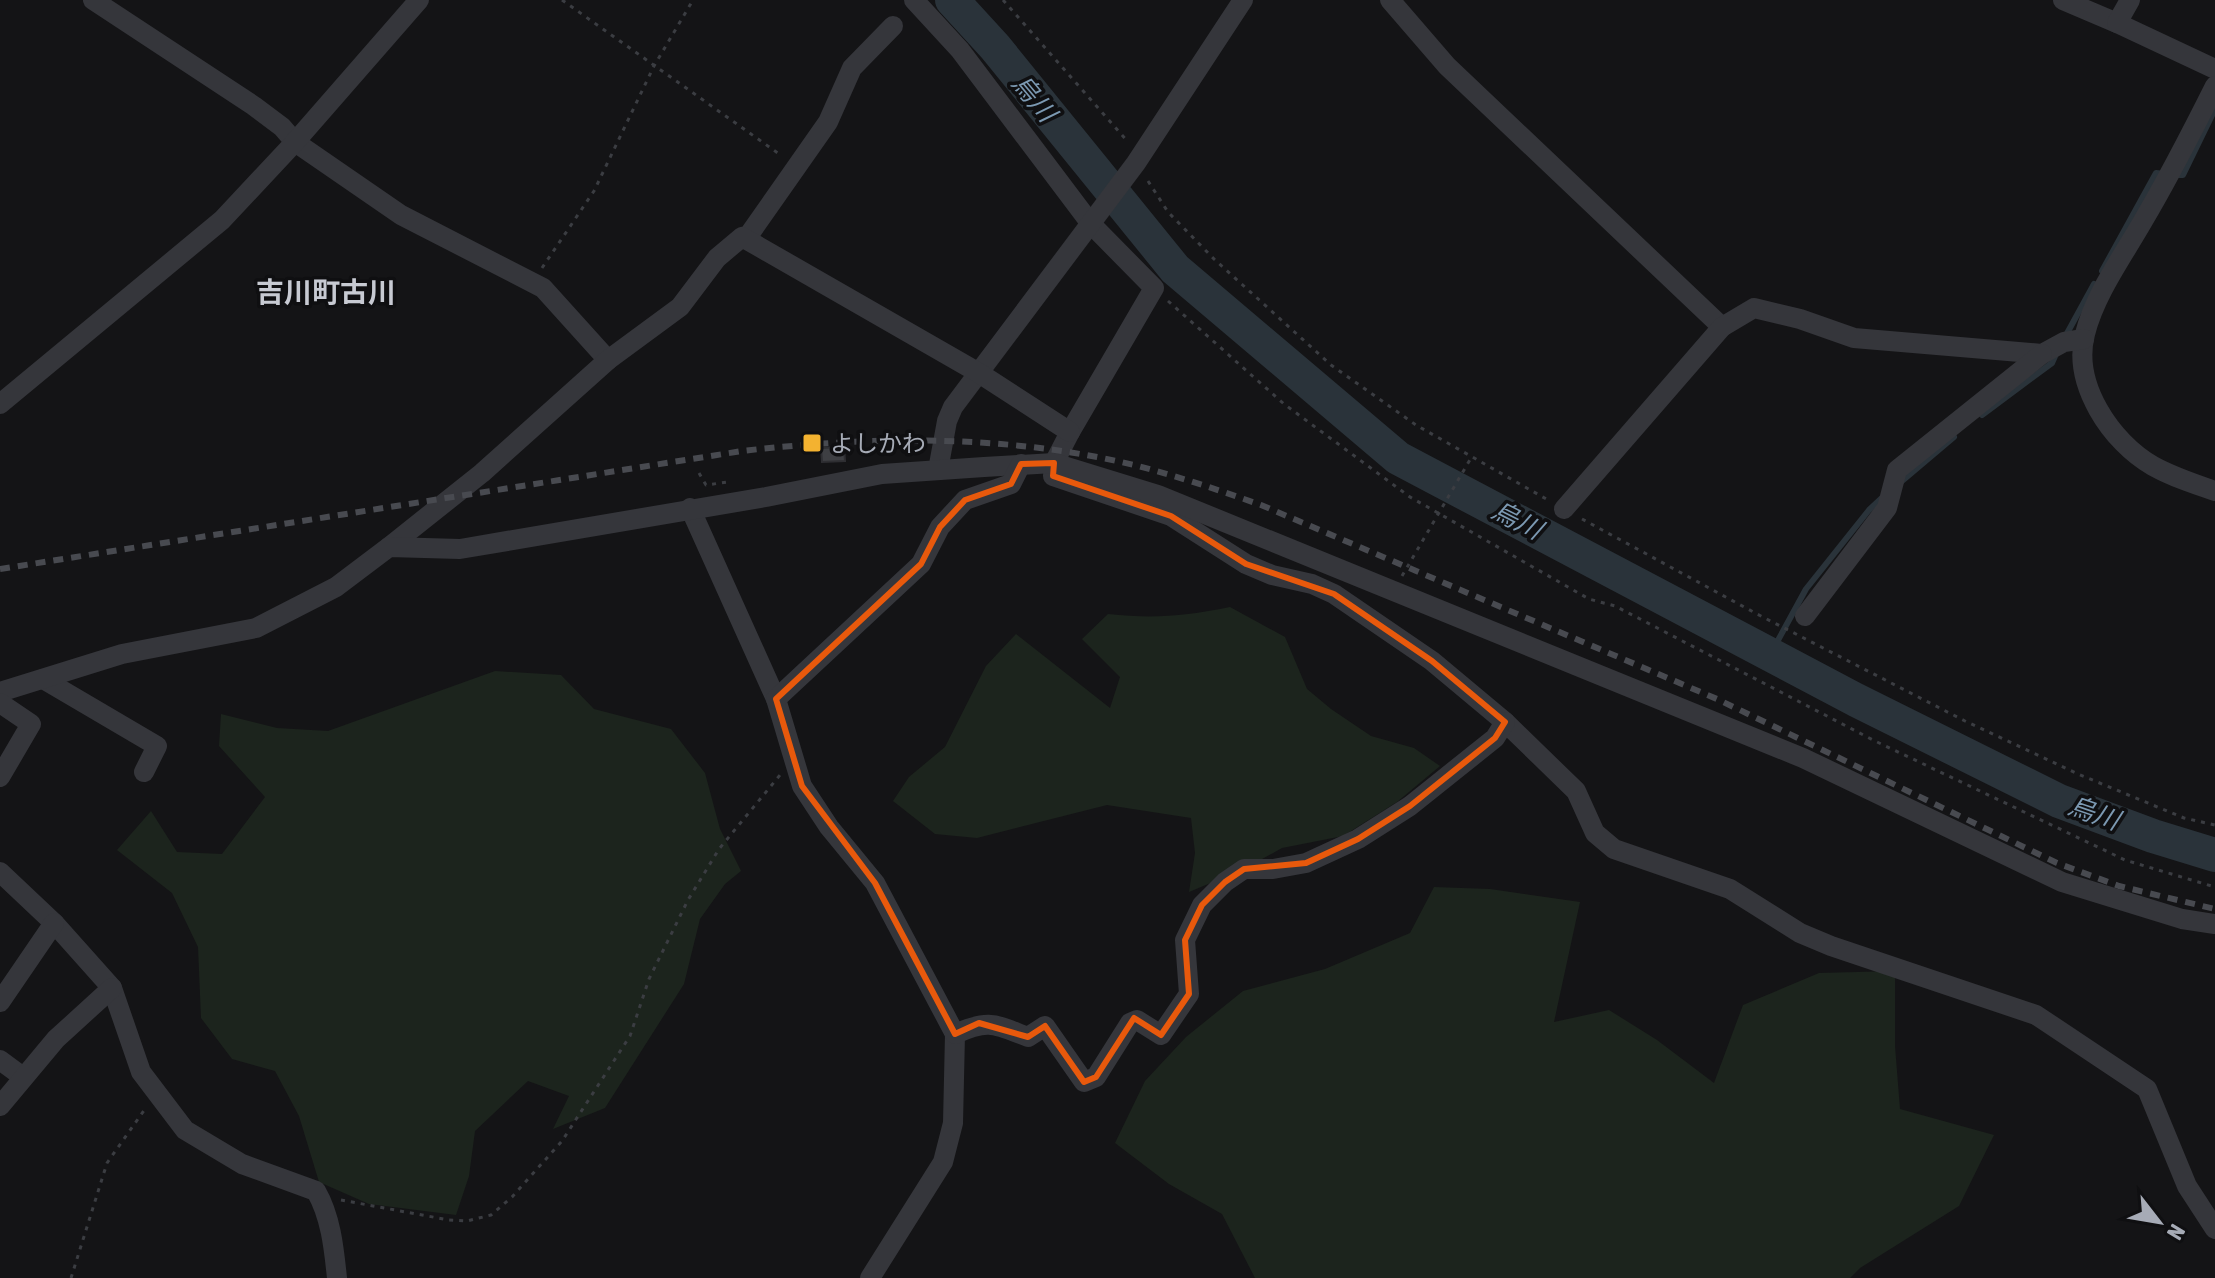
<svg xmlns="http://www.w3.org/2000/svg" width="2215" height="1278" viewBox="0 0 2215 1278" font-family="'Asap Condensed','Noto Sans JP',sans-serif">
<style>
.green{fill:#1c241d}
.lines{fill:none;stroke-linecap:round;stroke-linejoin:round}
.stream{stroke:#2a333a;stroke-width:6}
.river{stroke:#2a333a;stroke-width:34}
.building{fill:#3e3f43;stroke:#2e2e32;stroke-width:2}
.path{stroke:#3b3d42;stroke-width:3;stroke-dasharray:4 6;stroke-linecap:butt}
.minor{stroke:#35363b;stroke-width:20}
.rail{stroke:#484a50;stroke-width:6;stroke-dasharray:10 8;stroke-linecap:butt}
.marked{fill:none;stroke:#e8590c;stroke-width:6;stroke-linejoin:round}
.poi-dot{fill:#f3b230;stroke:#0f0f11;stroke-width:3}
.labels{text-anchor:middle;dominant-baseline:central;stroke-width:7;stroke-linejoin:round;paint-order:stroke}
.poi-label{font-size:24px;fill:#a6abb6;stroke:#0f0f11;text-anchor:start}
.water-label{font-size:26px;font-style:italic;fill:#7c99b2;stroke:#0f0f11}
.quarter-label{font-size:28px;font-weight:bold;fill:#c7cad2;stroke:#0f0f11}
</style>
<rect width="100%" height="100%" fill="#141416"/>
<g class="green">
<path d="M1230,607L1285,637L1307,689L1331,709L1371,736L1414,748L1440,766L1397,802L1343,836L1282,848L1244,869L1189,892L1195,853L1191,818L1107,805L977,838L935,834L893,801L909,777L945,747L986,666L1016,634L1110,708L1120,677L1082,639L1108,614C1154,619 1185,616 1230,607Z"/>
<polygon points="495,671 561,675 594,709 671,729 705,773 720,829 741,871 725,884 700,919 684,984 605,1108 553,1129 569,1096 528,1081 475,1131 469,1176 456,1215 369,1204 319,1182 299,1116 275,1071 232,1059 201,1018 198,947 172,893 117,850 151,811 177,852 222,854 265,797 219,746 221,714 277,728 328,731"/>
<polygon points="1434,887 1490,889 1580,902 1554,1022 1609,1010 1657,1040 1714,1083 1743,1005 1819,973 1895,971 1895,1046 1900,1109 1994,1135 1959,1206 1860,1268 1850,1278 1255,1278 1222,1214 1169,1184 1115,1143 1145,1081 1186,1037 1243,991 1325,969 1410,933"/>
</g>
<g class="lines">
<g class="stream">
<polyline points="2176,175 2183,175 2215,109"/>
<polyline points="2102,271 2156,173 2165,174"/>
<polyline points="2065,337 2094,284"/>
<polyline points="1982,415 2052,363 2056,354"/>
<polyline points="1902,481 1954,437"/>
<polyline points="1770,655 1806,589 1869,510 1884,496"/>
</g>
<polyline class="river" points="952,0 995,47 1175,269 1398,458 1856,700 2059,801 2153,836 2215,855"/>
</g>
<polygon class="building" points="844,447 845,461 822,462 821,448"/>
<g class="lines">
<g class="path">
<polyline points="562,0 782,156"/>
<polyline points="1003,0 1128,142"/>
<polyline points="1148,181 1168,212 1214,259 1331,365 1416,425 1548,500"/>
<polyline points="542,268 594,191 654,66 693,0"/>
<polyline points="1168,301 1284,404 1410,497 1589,599 1615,606 1875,741 2125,860 2215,887"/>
<polyline points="699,473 706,485 728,482"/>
<polyline points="1582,519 1757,614 1965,721 2078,774 2184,818 2215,825"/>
<polyline points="1402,576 1471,458"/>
<polyline points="341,1200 449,1220 467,1221 491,1215 512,1197 562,1141 630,1036 649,979 688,900 719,849 780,775"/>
<polyline points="71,1278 107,1163 145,1109"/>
</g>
<g class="minor">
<polyline points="93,0 254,106 282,127 295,142 401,215 543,288 608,360"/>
<polyline points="914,0 960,50 1091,224 1154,288 1070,432 1054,463 1053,476 1171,516 1246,564 1272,575 1312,584 1334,594 1432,661 1505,722 1576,791 1595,833 1614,849 1730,889 1800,933 1831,946 2036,1015 2147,1089 2187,1186 2215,1229"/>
<polyline points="1390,0 1447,66 1722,327"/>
<polyline points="2063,0 2117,23"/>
<polyline points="2130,0 2117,23 2215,69"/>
<path d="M2215,86C2192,132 2169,177 2143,221C2123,256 2095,294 2085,334C2072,384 2111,442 2153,466C2173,477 2194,484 2215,491"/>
<polyline points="746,239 828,122 852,68 893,26"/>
<polyline points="0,404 222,220 295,142 419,0"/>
<polyline points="938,470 947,421 953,407 1136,163 1243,0"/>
<polyline points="690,508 776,699 802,786 829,827 875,883 955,1034 953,1123 943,1162 870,1278"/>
<polyline points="1564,509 1722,327 1754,308 1800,319 1854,338 2042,354 2064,342 2084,339"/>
<polyline points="389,547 482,473 608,360 680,307 717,258 742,237 979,373 1070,432"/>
<polyline points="1805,616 1887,508 1897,470 2042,354"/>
<polyline points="43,679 157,746 144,772"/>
<polyline points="0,692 122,654 256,628 336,587 389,547 460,549 766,497 882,474 984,467 1054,463 1158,495 1803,758 2062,882 2182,919 2215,924"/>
<polyline points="776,699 921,564 940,527 965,500 1011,484 1021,464"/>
<polyline points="0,703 31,724 0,777"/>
<path d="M0,872L54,923L112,988L141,1072L185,1130L242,1164L316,1191C331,1217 334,1249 337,1278"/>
<polyline points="0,1002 54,923"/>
<path d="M955,1034C989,1019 994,1024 1028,1037L1045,1026L1084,1082L1096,1077L1130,1023L1137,1020L1161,1035L1189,994L1185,940L1202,905L1225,882L1244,869H1273L1306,863L1358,839L1410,806L1495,738L1505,722"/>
<polyline points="0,1060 23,1077"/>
<polyline points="0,1106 56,1039 112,988"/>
</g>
<path class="rail" d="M0,569L742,451C872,436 1005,434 1134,465C1177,476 1219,490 1261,505L1717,699L2057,863L2119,886L2215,909"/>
</g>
<path class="marked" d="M1054,463L1053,476L1171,516L1246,564L1334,594L1432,661L1505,722L1495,738L1410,806L1358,839L1306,863L1244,869L1225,882L1202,905L1185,940L1189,994L1161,1035L1134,1018L1096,1077L1084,1082L1045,1026L1028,1037L979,1023L955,1034L875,883L802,786L776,699L921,564L940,527L965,500L1011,484L1021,464Z"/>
<rect class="poi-dot" x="802" y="433" width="20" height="20" rx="4"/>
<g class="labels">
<g class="poi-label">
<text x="830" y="443">よしかわ</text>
</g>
<g class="water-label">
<text transform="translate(1034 98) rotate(50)">烏川</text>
<text transform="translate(1517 520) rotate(27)">烏川</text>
<text transform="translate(2094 813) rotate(19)">烏川</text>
</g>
<g class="quarter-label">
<text x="326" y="292">吉川町古川</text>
</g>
</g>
<g transform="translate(2159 1222) rotate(121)" stroke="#0f0f11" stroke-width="6" paint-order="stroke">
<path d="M0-6L14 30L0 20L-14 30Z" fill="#a6abb6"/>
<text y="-12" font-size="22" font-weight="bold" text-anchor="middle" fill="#a6abb6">N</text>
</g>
</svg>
